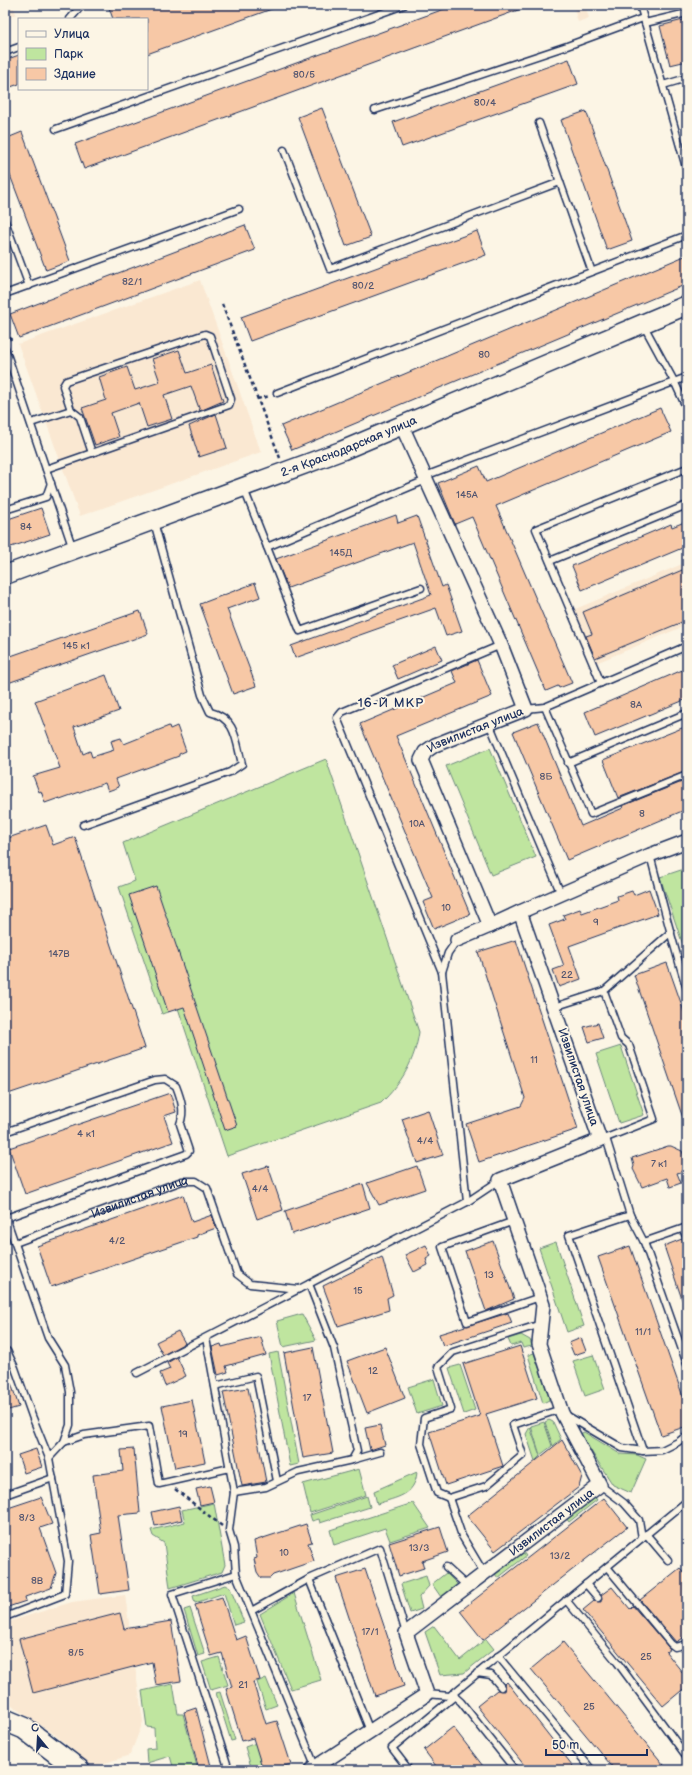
<svg xmlns="http://www.w3.org/2000/svg" width="692" height="1775" viewBox="0 0 692 1775" font-family="'Balsamiq Sans',sans-serif">
<style>
.built{fill:#fae8d2}
.green{fill:#bfe59f;stroke:#6d8a7e}
.building{fill:#f7c8a6;stroke:#1b2f5e}
.lines{fill:none;stroke-linecap:round;stroke-linejoin:round}
.lane-casing{stroke:#1b2f5e;stroke-width:9}
.street-casing{stroke:#1b2f5e;stroke-width:16}
.secondary-casing{stroke:#1b2f5e;stroke-width:21}
.primary-casing{stroke:#1b2f5e;stroke-width:24}
.path{stroke:#1b2f5e;stroke-width:2.5;stroke-dasharray:4 3;stroke-linecap:butt}
.lane{stroke:#fcf5e5;stroke-width:6}
.street{stroke:#fcf5e5;stroke-width:13}
.secondary{stroke:#fcf5e5;stroke-width:18}
.primary{stroke:#fcf5e5;stroke-width:21}
.labels{text-anchor:middle;dominant-baseline:central;stroke-width:4;stroke-linejoin:round;paint-order:stroke}
.number-label{font-size:10px;fill:#525570}
.street-label{font-size:12px;fill:#1b2f5e;stroke:#fcf5e5}
.neighbourhood-label{font-size:13px;letter-spacing:1px;fill:#1b2f5e;stroke:#fcf5e5}
</style>
<rect width="100%" height="100%" fill="#fcf5e5"/>
<filter id="ink" filterUnits="userSpaceOnUse"><feTurbulence type="fractalNoise" baseFrequency=".025" numOctaves="2"/><feDisplacementMap in="SourceGraphic" scale="8" xChannelSelector="R" yChannelSelector="G"/><feConvolveMatrix kernelMatrix="1 2 1 2 8 2 1 2 1" color-interpolation-filters="sRGB"/></filter>
<g filter="url(#ink)">
<g class="built">
<polygon points="5,5 13,5 16,14 5,18"/>
<polygon points="573,5 585,5 589,18 578,22"/>
<polygon points="200,280 261,452 80,516 18,344"/>
<polygon points="687,562 687,625 596,663 573,610"/>
<polygon points="125,1595 143,1722 130,1755 93,1767 54,1734 12,1706 5,1704 5,1623 72,1602"/>
</g>
<g class="green">
<polygon points="490,748 536,857 491,875 446,766"/>
<path d="M326,759L419,1032C415,1060 402,1083 381,1103L227,1156L178,1008L162,1014L119,887L135,881L123,843Z"/>
<polygon points="687,868 687,957 660,877"/>
<polygon points="621,1046 644,1115 619,1123 596,1054"/>
<polygon points="556,1242 584,1326 567,1332 539,1248"/>
<polygon points="302,1314 316,1340 283,1347 277,1321"/>
<polygon points="521,1335 530,1340 532,1346 523,1348 521,1343 511,1346 508,1339"/>
<polygon points="278,1352 299,1464 290,1466 269,1354"/>
<polygon points="534,1353 549,1396 549,1400 543,1403 528,1355"/>
<polygon points="593,1355 605,1389 585,1396 573,1361"/>
<polygon points="460,1365 475,1410 464,1414 449,1368"/>
<polygon points="434,1379 442,1406 417,1414 408,1387"/>
<polygon points="549,1420 553,1422 561,1439 553,1446 545,1422"/>
<polygon points="544,1422 552,1446 540,1455 531,1426"/>
<polygon points="530,1427 540,1456 535,1461 526,1434"/>
<polygon points="584,1432 620,1454 637,1455 646,1459 631,1493 613,1485 580,1434"/>
<polygon points="359,1469 366,1495 310,1513 303,1484"/>
<path d="M417,1472C415,1496 397,1497 377,1504L374,1491Z"/>
<polygon points="367,1496 370,1507 320,1523 319,1519 312,1521 310,1515"/>
<polygon points="594,1496 597,1500 569,1522 566,1518"/>
<polygon points="214,1503 225,1565 222,1572 170,1588 164,1543 153,1536 151,1530 185,1522 182,1510"/>
<polygon points="413,1503 430,1528 390,1541 385,1528 334,1545 330,1530"/>
<polygon points="523,1552 526,1556 498,1578 495,1574"/>
<polygon points="446,1573 460,1587 443,1600 432,1584"/>
<polygon points="426,1576 429,1586 419,1597 422,1609 410,1613 401,1584"/>
<polygon points="225,1585 230,1588 244,1622 234,1625 224,1593 195,1603 193,1596"/>
<polygon points="294,1593 321,1680 291,1689 260,1614"/>
<polygon points="190,1608 205,1654 198,1656 184,1610"/>
<polygon points="434,1626 460,1660 486,1639 494,1649 464,1673 440,1675 425,1632"/>
<polygon points="219,1657 228,1685 211,1690 202,1662"/>
<polygon points="266,1678 277,1705 266,1709 257,1682"/>
<polygon points="173,1684 178,1714 183,1714 198,1770 174,1770 170,1756 147,1763 146,1749 155,1748 154,1728 147,1727 142,1691"/>
<polygon points="220,1692 235,1740 231,1741 216,1693"/>
<polygon points="256,1743 269,1770 252,1770 245,1747"/>
</g>
<g class="building">
<polygon points="108,5 279,5 280,6 147,54 147,19 113,19"/>
<polygon points="455,5 529,6 84,169 75,144"/>
<polygon points="687,19 687,61 670,65 660,26"/>
<polygon points="19,55 19,84 5,89 5,60"/>
<polygon points="569,59 578,84 402,147 393,122"/>
<polygon points="322,108 371,237 346,246 298,117"/>
<polygon points="586,111 632,241 607,250 561,120"/>
<polygon points="22,132 70,261 46,270 5,162 5,139"/>
<polygon points="245,225 255,250 19,338 10,314"/>
<polygon points="477,231 486,255 250,341 241,317"/>
<polygon points="687,255 687,284 292,450 281,426"/>
<polygon points="179,350 187,373 211,365 223,401 200,411 191,386 164,395 172,419 147,427 139,403 111,413 119,437 95,445 82,408 106,400 99,377 127,367 135,390 160,382 152,359"/>
<polygon points="660,408 671,432 496,506 572,683 559,688 558,686 546,691 472,517 455,524 438,483 479,466 486,482"/>
<polygon points="216,414 227,448 199,457 189,426"/>
<polygon points="41,508 50,534 5,549 5,520"/>
<polygon points="396,515 398,523 417,516 442,587 446,585 462,631 446,636 436,608 295,658 291,646 431,595 413,542 288,588 276,559"/>
<polygon points="687,521 687,546 582,590 572,566 671,524 672,527"/>
<polygon points="687,568 687,620 595,658 586,636 592,634 583,612"/>
<polygon points="255,583 260,597 227,609 256,686 233,694 200,604"/>
<polygon points="140,611 148,634 5,684 5,658"/>
<polygon points="436,646 442,660 398,679 392,665"/>
<polygon points="477,660 492,696 396,736 470,914 434,929 423,902 433,898 360,724 457,683 452,671"/>
<polygon points="687,668 687,699 595,737 585,712"/>
<polygon points="106,675 119,711 74,727 83,754 90,751 92,757 114,750 111,741 121,738 124,744 169,726 170,729 177,726 186,751 179,754 179,756 116,779 119,787 108,791 105,783 60,799 59,798 45,803 41,791 39,792 33,776 60,768 35,701"/>
<polygon points="538,722 581,826 623,808 622,806 687,780 687,809 567,860 513,732"/>
<polygon points="687,726 687,771 618,798 603,760"/>
<polygon points="46,825 53,845 75,837 145,1048 5,1095 5,839"/>
<polygon points="156,886 237,1126 225,1130 184,1007 168,1012 129,895"/>
<polygon points="649,889 658,914 569,946 581,979 559,987 553,970 564,966 549,925 565,919 563,915 580,909 582,913 618,900 617,896 632,891 634,895"/>
<polygon points="516,940 578,1129 479,1162 466,1124 521,1106 525,1098 478,952"/>
<polygon points="667,963 687,1020 687,1124 685,1124 634,975"/>
<polygon points="598,1023 603,1038 589,1042 584,1027"/>
<polygon points="170,1093 176,1112 164,1116 173,1142 25,1194 9,1148"/>
<polygon points="428,1110 443,1155 417,1163 402,1119"/>
<polygon points="668,1146 671,1146 682,1151 686,1161 681,1172 677,1173 681,1183 670,1187 667,1178 642,1187 633,1169 634,1166 632,1158"/>
<polygon points="268,1166 283,1210 257,1219 242,1174"/>
<polygon points="417,1166 425,1189 379,1205 367,1183"/>
<polygon points="363,1184 370,1208 292,1234 285,1211"/>
<polygon points="183,1195 192,1222 212,1215 216,1228 197,1235 197,1237 51,1287 37,1246"/>
<polygon points="682,1239 687,1243 687,1308 685,1308 664,1246"/>
<polygon points="493,1241 514,1299 486,1311 465,1251"/>
<polygon points="426,1245 431,1256 426,1259 428,1265 414,1272 405,1255"/>
<polygon points="630,1246 687,1408 687,1426 661,1435 598,1257"/>
<polygon points="382,1257 393,1295 387,1298 389,1310 338,1326 323,1286"/>
<polygon points="508,1313 512,1323 443,1346 439,1334"/>
<polygon points="178,1331 185,1343 163,1355 156,1342"/>
<polygon points="261,1337 266,1355 226,1366 228,1372 218,1375 212,1347 221,1344 222,1347"/>
<polygon points="581,1338 586,1351 574,1355 569,1343"/>
<polygon points="520,1346 537,1398 486,1414 503,1466 446,1485 429,1432 480,1416 463,1364"/>
<polygon points="313,1347 333,1453 303,1458 284,1353"/>
<polygon points="385,1347 405,1398 367,1413 347,1361"/>
<polygon points="177,1357 186,1376 165,1386 160,1373 170,1369 167,1363"/>
<polygon points="5,1371 7,1371 19,1407 5,1411"/>
<polygon points="248,1388 266,1482 242,1486 223,1392"/>
<polygon points="192,1400 205,1462 175,1468 162,1406"/>
<polygon points="380,1425 385,1445 370,1450 365,1428"/>
<polygon points="562,1440 582,1476 579,1487 495,1551 467,1516"/>
<polygon points="36,1449 42,1467 24,1473 18,1455"/>
<polygon points="134,1449 140,1513 118,1515 129,1590 100,1594 91,1535 101,1533 93,1475 123,1471 121,1450"/>
<polygon points="210,1486 214,1502 200,1505 196,1489"/>
<polygon points="41,1497 52,1524 40,1528 56,1573 51,1588 25,1597 26,1601 5,1608 5,1509"/>
<polygon points="604,1498 627,1527 483,1640 460,1611"/>
<polygon points="179,1506 182,1520 155,1526 152,1512"/>
<polygon points="306,1524 312,1542 308,1543 314,1561 273,1575 270,1578 261,1578 257,1572 254,1559 257,1558 254,1541"/>
<polygon points="440,1527 448,1552 422,1561 424,1568 399,1576 389,1543"/>
<polygon points="680,1568 687,1576 687,1635 676,1642 640,1600"/>
<polygon points="365,1569 404,1686 375,1696 336,1578"/>
<polygon points="612,1587 630,1609 633,1606 670,1649 666,1652 687,1678 687,1686 663,1706 583,1610 594,1601 601,1602 601,1595"/>
<polygon points="222,1597 236,1640 246,1636 260,1680 253,1682 266,1724 277,1721 291,1764 271,1770 263,1770 253,1738 242,1741 226,1689 232,1687 222,1653 211,1656 195,1605"/>
<polygon points="120,1613 124,1629 171,1621 181,1681 156,1685 152,1662 33,1693 19,1639"/>
<polygon points="563,1642 590,1675 668,1770 615,1770 531,1669"/>
<polygon points="507,1682 576,1770 528,1770 477,1706 497,1690 504,1691 505,1684"/>
<polygon points="196,1708 212,1770 199,1770 184,1712"/>
<polygon points="453,1727 486,1770 439,1770 424,1750"/>
</g>
<g class="lines">
<defs>
<g id="lane">
<polyline points="640,5 687,171"/>
<polyline points="70,19 82,5"/>
<polyline points="645,23 687,13"/>
<polyline points="5,52 19,47"/>
<polyline points="663,85 687,78"/>
<polyline points="375,110 567,46 643,18"/>
<polyline points="539,123 592,272"/>
<polyline points="56,129 404,5"/>
<polyline points="284,150 330,269 560,182"/>
<polyline points="5,221 29,286"/>
<polyline points="5,294 239,209"/>
<polyline points="644,326 675,383 687,409"/>
<polyline points="5,348 73,549"/>
<polyline points="277,393 687,235"/>
<polyline points="71,410 80,417 92,453"/>
<polyline points="31,423 71,410 63,386 66,381 205,334 210,336 231,399 229,405 46,469"/>
<polyline points="425,476 687,377"/>
<polyline points="244,489 267,547 426,480"/>
<polyline points="5,510 46,497 51,483"/>
<polyline points="267,547 300,631 421,588"/>
<polyline points="550,561 687,505"/>
<polyline points="601,683 687,646"/>
<polyline points="545,707 601,683 536,529 687,468"/>
<polyline points="526,709 545,707 591,814 687,775"/>
<polyline points="489,723 561,894"/>
<polyline points="568,763 687,713"/>
<path d="M83,825L230,772L242,764C236,741 236,718 210,712L202,695L154,522"/>
<path d="M650,855C662,900 673,945 687,989"/>
<polyline points="457,940 448,953 442,972 467,1202"/>
<polyline points="442,972 337,718 342,712 501,645"/>
<polyline points="554,1007 604,991"/>
<path d="M5,1132L155,1080L165,1079L176,1086C181,1099 185,1111 180,1124L189,1151L186,1154L6,1218"/>
<polyline points="606,1138 654,1119 629,1045 621,1038 604,991 671,932"/>
<polyline points="604,1139 606,1138 630,1215 644,1242 687,1364"/>
<polyline points="5,1215 48,1338 65,1365 70,1392 70,1425 64,1442 49,1458"/>
<polyline points="630,1215 569,1235 643,1451"/>
<polyline points="514,1221 442,1247 467,1322 540,1297"/>
<polyline points="683,1229 687,1239"/>
<polyline points="644,1242 687,1227"/>
<path id="s1" d="M15,1243L182,1181H196L207,1188L237,1274L250,1284L299,1289"/>
<polyline points="541,1324 453,1352 438,1367 451,1409 424,1418 421,1444 437,1493 449,1498 486,1486 523,1455 513,1425 561,1409"/>
<polyline points="206,1338 234,1492 229,1530 234,1547 236,1574 315,1766"/>
<polyline points="5,1351 7,1351 15,1368 32,1416 49,1458 68,1561 65,1594 5,1617"/>
<polyline points="137,1373 467,1202 500,1180"/>
<polyline points="215,1386 256,1376 277,1481"/>
<polyline points="566,1415 622,1448 643,1451 662,1450 678,1442 687,1435"/>
<polyline points="64,1442 84,1435 149,1426 159,1484 230,1468"/>
<polyline points="352,1460 380,1452"/>
<polyline points="234,1492 266,1487 298,1472 352,1460 357,1451 334,1348 309,1284"/>
<polyline points="5,1495 53,1478"/>
<polyline points="449,1498 462,1536 484,1573"/>
<polyline points="646,1534 668,1560"/>
<polyline points="642,1538 687,1501"/>
<polyline points="446,1567 467,1586"/>
<polyline points="607,1567 671,1644 675,1647 687,1644"/>
<polyline points="309,1579 370,1731"/>
<polyline points="586,1584 598,1598"/>
<polyline points="566,1600 617,1662 687,1757"/>
<polyline points="253,1610 309,1579 380,1548 406,1633"/>
<polyline points="498,1656 592,1770"/>
<polyline points="477,1673 491,1675 501,1687"/>
<polyline points="427,1694 450,1696 642,1538 639,1520 624,1503 600,1485"/>
<polyline points="452,1694 461,1702 515,1770"/>
<polyline points="229,1770 172,1594 236,1574"/>
<polyline points="409,1770 392,1748 455,1696"/>
</g>
<g id="street">
<polyline points="520,912 650,855 687,841"/>
<polyline points="457,940 490,926"/>
<path id="s2" d="M311,1770L427,1694L406,1633L600,1485L562,1413L539,1344L543,1305L500,1180L600,1140L520,912L490,926L421,760L425,752L435,745L526,709L501,645L402,426"/>
</g>
<g id="secondary">
<path id="s3" d="M5,575L341,451L687,305"/>
</g>
<polyline id="primary" points="5,1720 24,1728 79,1770"/>
</defs>
<use href="#lane" class="lane-casing"/>
<use href="#street" class="street-casing"/>
<use href="#secondary" class="secondary-casing"/>
<use href="#primary" class="primary-casing"/>
<g class="path">
<polyline points="222,304 280,458"/>
<polyline points="5,324 11,340"/>
<polyline points="257,399 270,396"/>
<polyline points="175,1489 222,1526"/>
</g>
<use href="#lane" class="lane"/>
<use href="#street" class="street"/>
<use href="#secondary" class="secondary"/>
<use href="#primary" class="primary"/>
</g>
</g>
<g class="labels">
<g class="number-label">
<text x="304" y="75">80/5</text>
<text x="485" y="103">80/4</text>
<text x="132" y="282">82/1</text>
<text x="363" y="286">80/2</text>
<text x="484" y="355">80</text>
<text x="467" y="495">145А</text>
<text x="26" y="527">84</text>
<text x="341" y="553">145Д</text>
<text x="76" y="646">145 к1</text>
<text x="636" y="705">8А</text>
<text x="546" y="777">8Б</text>
<text x="642" y="814">8</text>
<text x="417" y="824">10А</text>
<text x="446" y="908">10</text>
<text x="596" y="922">9</text>
<text x="59" y="954">147В</text>
<text x="567" y="975">22</text>
<text x="534" y="1060">11</text>
<text x="86" y="1134">4 к1</text>
<text x="425" y="1141">4/4</text>
<text x="659" y="1164">7 к1</text>
<text x="260" y="1189">4/4</text>
<text x="117" y="1241">4/2</text>
<text x="489" y="1275">13</text>
<text x="358" y="1291">15</text>
<text x="643" y="1332">11/1</text>
<text x="373" y="1371">12</text>
<text x="307" y="1398">17</text>
<text x="183" y="1434">19</text>
<text x="27" y="1518">8/3</text>
<text x="419" y="1548">13/3</text>
<text x="284" y="1553">10</text>
<text x="560" y="1556">13/2</text>
<text x="37" y="1581">8В</text>
<text x="370" y="1632">17/1</text>
<text x="76" y="1653">8/5</text>
<text x="646" y="1657">25</text>
<text x="243" y="1685">21</text>
<text x="589" y="1707">25</text>
</g>
<g class="street-label">
<text stroke="none"><textPath href="#s3" startOffset="367">2-я Краснодарская улица</textPath></text>
<text stroke="none"><textPath href="#s2" startOffset="1399">Извилистая улица</textPath></text>
<text transform="translate(578 1077) rotate(71)">Извилистая улица</text>
<text stroke="none"><textPath href="#s1" startOffset="133">Извилистая улица</textPath></text>
<text stroke="none"><textPath href="#s2" startOffset="386">Извилистая улица</textPath></text>
</g>
<g class="neighbourhood-label">
<text x="391" y="703">16-Й МКР</text>
</g>
</g>
<rect width="692" height="1775" fill="none" stroke="#fcf5e5" stroke-width="20"/>
<rect x="10" y="10" width="672" height="1755" fill="none" stroke="#1b2f5e" stroke-width="1.5" filter="url(#ink)"/>
<rect x="18" y="18" width="130" height="72" fill="#fcf5e5" stroke="#a2a6af"/>
<rect x="26" y="31" width="20" height="6" fill="#fcf5e5" stroke="#a2a6af"/>
<text x="54" y="38" font-size="12" fill="#1b2f5e">Улица</text>
<rect x="26" y="48" width="20" height="12" fill="#bfe59f" stroke="#a2a6af"/>
<text x="54" y="58" font-size="12" fill="#1b2f5e">Парк</text>
<rect x="26" y="68" width="20" height="12" fill="#f7c8a6" stroke="#a2a6af"/>
<text x="54" y="78" font-size="12" fill="#1b2f5e">Здание</text>
<g transform="translate(38 1737) rotate(342)" stroke="#fcf5e5" stroke-width="3" paint-order="stroke">
<path d="M0-3L7 15L0 10L-7 15Z" fill="#1b2f5e"/>
<text y="-6" font-size="11" font-weight="bold" text-anchor="middle" fill="#1b2f5e">С</text>
</g>
<path d="M546 1749v6h101v-6" fill="none" stroke="#1b2f5e" stroke-width="2"/>
<text x="552" y="1749" font-size="12" fill="#1b2f5e" stroke="#fcf5e5" stroke-width="3" paint-order="stroke">50 m</text>
</svg>
